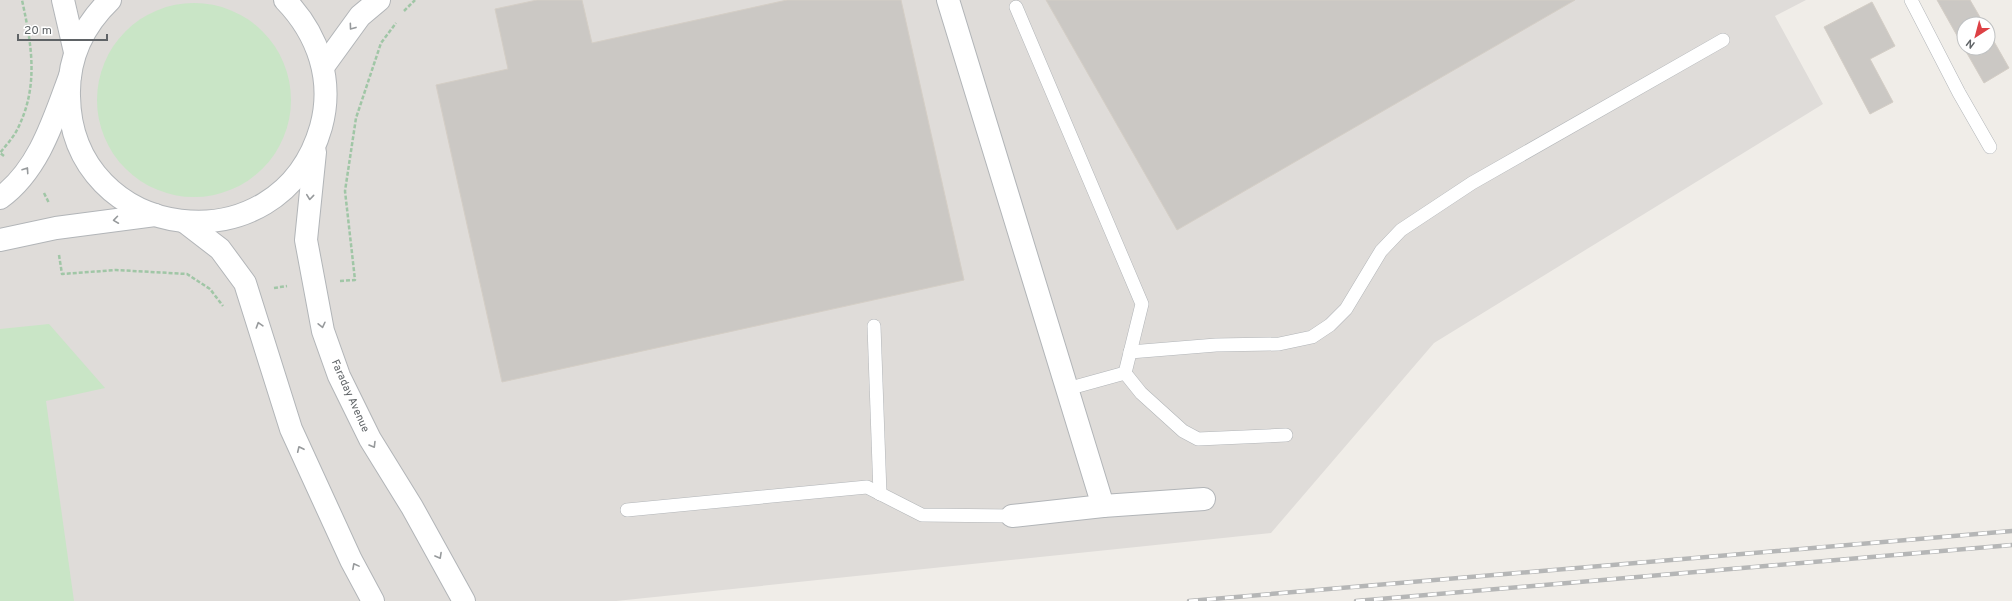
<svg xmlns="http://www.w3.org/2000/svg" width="2012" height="601" viewBox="0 0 2012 601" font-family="Overpass,sans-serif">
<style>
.industrial{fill:#dfdcd9}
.green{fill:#c9e5c6}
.building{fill:#cbc8c4;stroke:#d4cec6}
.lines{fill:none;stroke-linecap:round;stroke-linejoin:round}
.service-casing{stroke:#b2b5b8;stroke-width:14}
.minor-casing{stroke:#b2b5b8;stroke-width:24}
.tertiary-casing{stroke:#b2b5b8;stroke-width:24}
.path{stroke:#a0c6a6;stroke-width:2.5;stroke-dasharray:4 2;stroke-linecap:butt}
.service{stroke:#fff;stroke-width:13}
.minor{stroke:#fff;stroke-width:22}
.tertiary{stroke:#fff;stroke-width:22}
.rail-casing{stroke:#b5b6b6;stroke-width:4.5}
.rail{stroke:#fff;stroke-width:3;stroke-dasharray:9;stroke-linecap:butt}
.oneway{stroke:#979a9c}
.labels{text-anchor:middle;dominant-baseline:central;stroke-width:4;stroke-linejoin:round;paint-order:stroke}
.street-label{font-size:11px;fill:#5f6366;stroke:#fff}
</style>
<rect width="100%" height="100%" fill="#f0ede8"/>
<polygon class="industrial" points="0,0 1806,0 1775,16 1823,104 1434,343 1271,533 616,601 0,601"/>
<g class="green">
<circle cx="194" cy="100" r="97"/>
<polygon points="49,324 105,388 46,401 74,601 0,601 0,329"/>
</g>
<g class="building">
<polygon points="537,0 582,0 592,43 787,0 901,0 964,280 502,382 436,85 508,69 495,9"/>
<polygon points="1046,0 1575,0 1177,230"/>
<polygon points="1937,0 1970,0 1984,24 1964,24 1964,48"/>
<polygon points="1872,2 1895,46 1870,59 1893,102 1870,114 1824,27"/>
<polygon points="1988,31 2009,68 1984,83 1964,48 1988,48"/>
</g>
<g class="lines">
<defs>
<g id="service">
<polyline points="1911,0 1959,93 1990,147"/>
<polyline points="1016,7 1142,304 1125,373"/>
<polyline points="874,326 880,494"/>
<polyline points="1130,352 1216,345 1279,344 1312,337 1330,325 1346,309 1381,251 1401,230 1472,183 1723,40"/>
<polyline points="1067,389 1125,373 1141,393 1183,431 1198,439 1286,435"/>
<polyline points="627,510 867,487 922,515 1012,516"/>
</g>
<g id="minor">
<polyline points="948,0 1103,506"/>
<polyline points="323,67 360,16 379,0"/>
<path d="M0,198C39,170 54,119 70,76"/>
<polyline points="0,240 56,228 155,215"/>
<polyline points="1012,516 1103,506 1204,499"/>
</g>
<g id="tertiary">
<polyline points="63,0 75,52"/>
<path d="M110,0C83,26 68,59 69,96C71,243 280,271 321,127C334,80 318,34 285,0"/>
<polyline points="315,152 306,240 323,331 339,376 370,439 412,507 464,601"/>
<polyline points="185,222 220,249 245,283 291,429 351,560 373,601"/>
</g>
</defs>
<use href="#service" class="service-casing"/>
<use href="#minor" class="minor-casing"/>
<use href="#tertiary" class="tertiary-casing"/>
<g class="path">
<polyline points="404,11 415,0"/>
<path d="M4,156L0,153C6,145 13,138 17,130C39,87 32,46 22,0"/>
<polyline points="44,193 49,203"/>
<polyline points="59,255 62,274 116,270 187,274 210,289 223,306"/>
<polyline points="340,281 355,280 345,191 356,118 381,43 396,23"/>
<polyline points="274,288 287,286"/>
</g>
<use href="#service" class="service"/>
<use href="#minor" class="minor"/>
<use href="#tertiary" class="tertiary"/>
<defs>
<g id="rail">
<polyline points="1189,601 2012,531"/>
<polyline points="1356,601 2012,545"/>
</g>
</defs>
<use href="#rail" class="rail-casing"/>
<use href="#rail" class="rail"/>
</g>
<defs><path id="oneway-chevron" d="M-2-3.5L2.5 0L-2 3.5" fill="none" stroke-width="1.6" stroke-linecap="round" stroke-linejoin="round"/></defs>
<g class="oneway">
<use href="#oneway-chevron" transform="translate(352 27) rotate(126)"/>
<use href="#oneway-chevron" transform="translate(26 170) rotate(-56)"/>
<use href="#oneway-chevron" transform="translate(310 197) rotate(96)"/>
<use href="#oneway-chevron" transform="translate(116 220) rotate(172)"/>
<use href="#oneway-chevron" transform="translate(259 325) rotate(-107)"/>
<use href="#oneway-chevron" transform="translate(322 325) rotate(77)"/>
<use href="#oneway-chevron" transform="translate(373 445) rotate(59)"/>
<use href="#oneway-chevron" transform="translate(300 449) rotate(-115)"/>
<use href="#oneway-chevron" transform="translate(439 556) rotate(61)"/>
<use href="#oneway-chevron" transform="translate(355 566) rotate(-118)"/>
</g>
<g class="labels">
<g class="street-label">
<text transform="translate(350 396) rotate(66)">Faraday Avenue</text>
</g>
</g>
<g transform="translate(1976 36) rotate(216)"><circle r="19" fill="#ffffff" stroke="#bfc1c2"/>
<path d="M0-3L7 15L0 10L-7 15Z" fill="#dd4145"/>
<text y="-6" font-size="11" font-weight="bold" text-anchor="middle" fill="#5f6366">N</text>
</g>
<path d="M18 34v6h89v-6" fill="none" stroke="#5f6366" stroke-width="2"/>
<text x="24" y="34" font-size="12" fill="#5f6366" stroke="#ffffff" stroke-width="3" paint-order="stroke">20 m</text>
</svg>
